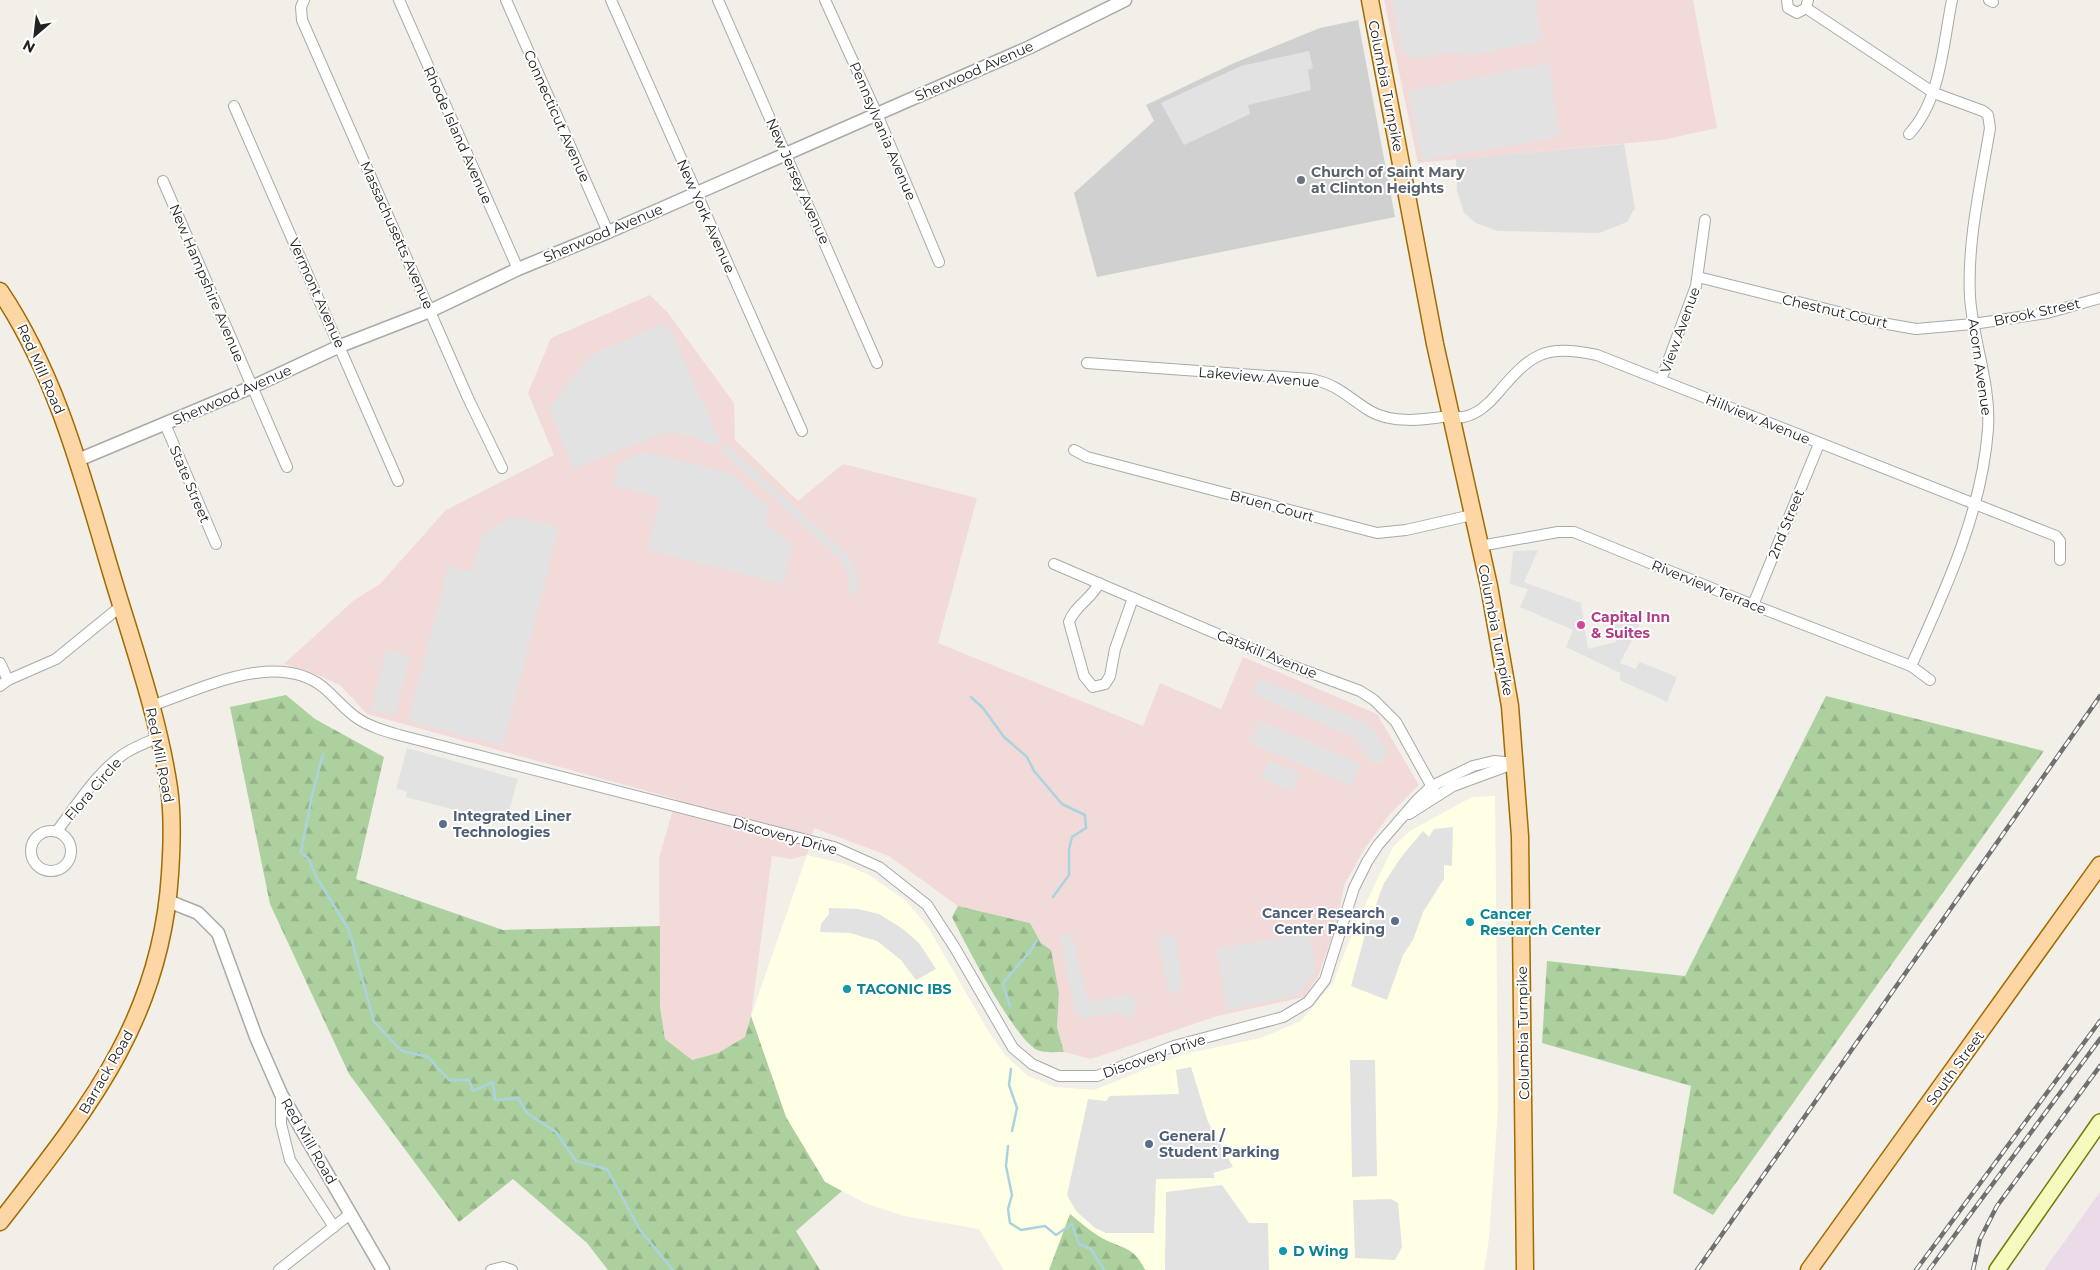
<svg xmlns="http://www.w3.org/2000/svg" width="2100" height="1270" viewBox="0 0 2100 1270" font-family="Montserrat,sans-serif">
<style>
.residential{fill:#e0dfdf}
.commercial{fill:#f2dad9}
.industrial{fill:#ebdbe8}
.education{fill:#ffffe5}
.religious{fill:#d0d0d0}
.forest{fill:url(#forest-firs)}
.parking{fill:#e2e2e2}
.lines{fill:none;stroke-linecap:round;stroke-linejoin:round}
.stream{stroke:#aad3df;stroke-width:2.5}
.minor-casing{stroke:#a9a9a9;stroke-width:12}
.tertiary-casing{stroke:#a9a9a9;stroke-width:15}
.secondary-casing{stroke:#707d05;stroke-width:18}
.primary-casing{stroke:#a06b00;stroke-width:19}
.minor{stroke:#fff;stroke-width:10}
.tertiary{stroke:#fff;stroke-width:12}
.secondary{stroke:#f7fabf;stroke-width:15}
.primary{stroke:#fcd6a4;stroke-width:16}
.rail-casing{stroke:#707070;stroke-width:4.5}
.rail{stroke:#fff;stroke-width:2.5;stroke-dasharray:8;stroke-linecap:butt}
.worship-dot{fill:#6b7280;stroke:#fff;stroke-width:2}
.hotel-dot{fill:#d1479c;stroke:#fff;stroke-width:2}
.service-dot{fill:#5c6f8a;stroke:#fff;stroke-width:2}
.culture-dot{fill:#0f9aa8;stroke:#fff;stroke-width:2}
.labels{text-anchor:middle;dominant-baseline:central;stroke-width:4;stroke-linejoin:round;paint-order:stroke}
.street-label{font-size:14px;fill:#222;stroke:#fff}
.worship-label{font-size:14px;font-weight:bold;fill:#5b616d;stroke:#fff;text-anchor:start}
.hotel-label{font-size:14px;font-weight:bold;fill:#b23c85;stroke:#fff;text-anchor:start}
.service-label{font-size:14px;font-weight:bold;fill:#4e5e75;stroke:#fff;text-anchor:start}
.culture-label{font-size:14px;font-weight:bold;fill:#0d838f;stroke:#fff;text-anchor:start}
</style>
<defs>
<pattern id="forest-firs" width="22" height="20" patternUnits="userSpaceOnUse" patternTransform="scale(1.25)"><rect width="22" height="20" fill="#add19e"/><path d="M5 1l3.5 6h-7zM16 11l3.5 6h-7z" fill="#95b388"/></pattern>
</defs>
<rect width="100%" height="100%" fill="#f2efe9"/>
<polygon class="residential" points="1624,144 1635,208 1627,222 1599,233 1497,231 1476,223 1464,213 1457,191 1456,159"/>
<g class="commercial">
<polygon points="1384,0 1693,0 1717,128 1662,140 1418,163"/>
<polygon points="650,295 668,313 734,403 735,440 798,501 843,464 977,498 938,643 1143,726 1160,683 1221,709 1243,657 1377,714 1419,785 1390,814 1365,848 1344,885 1338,919 1318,977 1304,997 1217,1016 1091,1059 1064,1052 1057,1026 1059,993 1041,943 1030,923 958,906 889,856 814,828 807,855 791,859 772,856 751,1016 745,1037 718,1053 692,1060 665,1039 660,1007 659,858 676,799 367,714 340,685 313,673 284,664 353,601 380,584 446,510 554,455 528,393 551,338"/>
</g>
<polygon class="industrial" points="2100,1192 2100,1270 2044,1270"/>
<polygon class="education" points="1495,796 1498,1107 1489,1238 1484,1270 1004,1270 979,1229 904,1216 867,1204 825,1182 786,1117 751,1016 807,855 844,864 869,875 906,901 928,927 987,1029 1005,1055 1028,1076 1055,1087 1094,1090 1184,1054 1261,1038 1301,1021 1333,983 1355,926 1393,847 1410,831 1472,797"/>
<polygon class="religious" points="1358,20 1395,217 1097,277 1074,193 1154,121 1146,105 1234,63 1320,28"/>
<g class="forest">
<polygon points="286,695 315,719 384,757 356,879 503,930 660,926 660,1007 665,1039 692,1060 718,1053 745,1037 751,1016 786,1117 825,1182 842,1191 796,1231 820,1270 608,1270 587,1243 513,1179 459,1222 349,1074 270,904 230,707"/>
<polygon points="1826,696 2044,751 1713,1215 1673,1193 1691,1086 1542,1043 1547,961 1685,976"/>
<path d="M958,906L1030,923L1041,943L1051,950L1059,993L1057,1027L1064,1052C1056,1052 1043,1053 1037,1050C1013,1037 965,943 952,917Z"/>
<path d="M1070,1214C1080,1222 1091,1232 1102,1238C1122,1249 1134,1246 1145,1270H1049Z"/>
</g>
<g class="parking">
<polygon points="1391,0 1535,0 1543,41 1475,54 1444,53 1415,59 1401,51"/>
<polygon points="1309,51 1313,68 1308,70 1311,90 1248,105 1250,114 1184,145 1161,103 1241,66"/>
<polygon points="1549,63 1560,137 1422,160 1408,91"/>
<polygon points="667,322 720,440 715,446 686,435 663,433 573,469 549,408 591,355"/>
<polygon points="725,443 846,553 856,571 859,583 857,594 850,594 848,575 839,558 720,450"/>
<polygon points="645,452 730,473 769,507 766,524 793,545 783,584 647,550 660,498 613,485 619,462"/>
<polygon points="520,517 559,527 503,746 408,721 448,566 472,572 482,535 507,519"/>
<polygon points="1538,550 1524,582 1581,603 1588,649 1616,642 1613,610 1640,624 1620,663 1635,669 1640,662 1677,677 1667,702 1620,680 1620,673 1566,647 1573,630 1520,607 1528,589 1510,584 1513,551"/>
<polygon points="386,650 410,656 395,716 371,710"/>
<polygon points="1259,678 1370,725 1388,751 1383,763 1370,763 1354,738 1252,694"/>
<polygon points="1258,720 1361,763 1352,786 1249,743"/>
<polygon points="407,748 518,779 507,818 501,817 500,822 406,797 407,791 396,789"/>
<polygon points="1269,760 1301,773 1292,792 1261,778"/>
<polygon points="1453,827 1452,866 1444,865 1444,879 1423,912 1413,940 1403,955 1387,1000 1351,986 1366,931 1384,883 1402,856 1423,831 1429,837 1434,829"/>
<polygon points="829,908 858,909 879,914 903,929 919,943 936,969 916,980 901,960 877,941 850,933 820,932 821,924 829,914"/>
<polygon points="1309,933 1316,972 1297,995 1227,1010 1216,948"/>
<polygon points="1072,934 1088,1002 1130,994 1137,1004 1132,1020 1118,1013 1081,1019 1075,1010 1059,935"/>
<polygon points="1176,935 1183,990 1169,993 1157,936"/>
<polygon points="1350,1060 1375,1060 1377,1176 1352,1177"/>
<polygon points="1191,1067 1208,1122 1233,1167 1213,1173 1215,1178 1156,1179 1154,1233 1106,1233 1095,1228 1076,1211 1067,1195 1088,1099 1106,1101 1110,1096 1179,1094 1176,1070"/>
<polygon points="1222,1185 1249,1223 1268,1223 1269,1270 1165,1270 1166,1192"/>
<polygon points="1391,1199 1398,1203 1402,1247 1395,1260 1355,1258 1353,1200"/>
</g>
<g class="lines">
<g class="stream">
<polyline points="971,697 983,708 1004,737 1027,757 1034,771 1062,804 1085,815 1086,828 1072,837 1069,849 1069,875 1053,897"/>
<polyline points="323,754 312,795 301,853 308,858 317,878 349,930 374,1022 402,1051 428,1057 449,1080 469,1080 473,1091 493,1082 495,1100 518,1098 527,1113 556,1132 576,1161 607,1169 640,1230 673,1270"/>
<path d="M1010,1006L1003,984C1013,968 1029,957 1037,940"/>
<polyline points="1011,1069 1009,1085 1017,1108 1012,1131"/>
<polyline points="1008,1146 1006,1166 1012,1195 1008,1209 1010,1223 1021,1230 1045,1226 1056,1235 1072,1224 1079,1244 1091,1249 1104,1270"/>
</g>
<defs>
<g id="minor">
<polyline points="304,0 301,7 302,20 468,398 502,468"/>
<polyline points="399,0 518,269"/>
<polyline points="506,0 608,232"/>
<polyline points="611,0 802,431"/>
<polyline points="718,0 877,363"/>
<polyline points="825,0 877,114 939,262"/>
<polyline points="1787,0 1788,8 1797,13 1806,8 1808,0"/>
<polyline points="1989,0 1993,2"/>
<path d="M1806,8L1934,93L1983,111L1988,115L1990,128C1981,183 1967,241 1970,297C1973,341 1991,384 1988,429C1982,512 1945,591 1911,666"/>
<polyline points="234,106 398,481"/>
<path d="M1909,134C1941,100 1943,44 1952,0"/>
<polyline points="163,181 287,467"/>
<polyline points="1698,277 1882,323 1916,329 1973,324 2047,313 2100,298"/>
<path d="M1087,363L1311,379C1339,385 1347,397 1370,411C1392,424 1424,420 1448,416C1453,415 1458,418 1463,417C1476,415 1489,404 1497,394C1531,354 1543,344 1597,355L2056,536L2060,541V560"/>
<polyline points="1661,380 1696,286 1705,220"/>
<polyline points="165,424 216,544"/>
<polyline points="1074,450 1087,457 1377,533 1406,530 1472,515"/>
<polyline points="1480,546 1558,532 1574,532 1753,605 1911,666 1930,680"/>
<polyline points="1054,564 1287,664 1360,691 1374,700 1396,722 1437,796"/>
<path d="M1099,583C1092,599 1075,605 1069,622L1084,676L1093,687L1105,684L1110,676L1115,649L1133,598"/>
<polyline points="1753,605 1819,444"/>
<polyline points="0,663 8,680"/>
<polyline points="0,686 8,680 56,659 121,606"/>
<path d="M151,706C201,689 275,650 323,687C335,697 344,709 357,718C370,727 385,731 399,735L834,847L879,867L927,905L955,948L1013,1048L1032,1064L1059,1076H1097L1174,1046L1283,1017L1308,1002L1325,980L1354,888L1367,862L1378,845L1417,800L1432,786L1473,766L1494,761L1516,763"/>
<polyline points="1409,814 1453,786 1510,765"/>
<circle cx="51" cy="851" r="20"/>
<path d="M57,831C77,805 98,770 127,752C137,746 148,742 159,737"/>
<polyline points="281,1095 281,1124 290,1160 334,1227"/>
<polyline points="279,1270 350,1214"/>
<polyline points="491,1270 503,1267 512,1270"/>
</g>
<g id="tertiary">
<polyline points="78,460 252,387 340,346 430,311 518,269 608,232 1030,47 1125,0"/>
<polyline points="168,901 198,913 218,933 256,1037 281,1094 383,1270"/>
</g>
<polyline id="secondary" points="1997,1270 2100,1122"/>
<g id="primary">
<polyline points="1370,0 1435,344 1489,586 1510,706 1520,836 1525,1270"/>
<path d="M0,291C57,376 82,475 111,572C132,643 158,714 169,788C173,816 172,845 170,874C161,1021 86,1111 0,1222"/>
<polyline points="1809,1270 2100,865"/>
</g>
</defs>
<use href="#minor" class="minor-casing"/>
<use href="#tertiary" class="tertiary-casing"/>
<use href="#secondary" class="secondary-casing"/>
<use href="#primary" class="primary-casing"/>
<use href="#minor" class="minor"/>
<use href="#tertiary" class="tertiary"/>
<use href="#secondary" class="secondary"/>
<use href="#primary" class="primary"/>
<defs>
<g id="rail">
<polyline points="1697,1270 2100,696"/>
<polyline points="1916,1270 2100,1021"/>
<polyline points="1929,1270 2100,1039"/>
<polyline points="1973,1270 1980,1239 1997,1206 2100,1066"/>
</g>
</defs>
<use href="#rail" class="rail-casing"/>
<use href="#rail" class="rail"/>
</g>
<circle class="worship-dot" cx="1301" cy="180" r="5"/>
<circle class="hotel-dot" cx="1581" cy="625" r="5"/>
<g class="service-dot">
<circle cx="443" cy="824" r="5"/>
<circle cx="1395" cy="921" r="5"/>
<circle cx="1149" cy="1144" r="5"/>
</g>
<g class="culture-dot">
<circle cx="1470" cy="922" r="5"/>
<circle cx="847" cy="989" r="5"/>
<circle cx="1283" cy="1251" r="5"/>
</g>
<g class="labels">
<g class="street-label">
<text transform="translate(974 71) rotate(-24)">Sherwood Avenue</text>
<text transform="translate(1386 86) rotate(79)">Columbia Turnpike</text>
<text transform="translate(557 116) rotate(66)">Connecticut Avenue</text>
<text transform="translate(883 131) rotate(67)">Pennsylvania Avenue</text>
<text transform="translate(458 135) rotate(66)">Rhode Island Avenue</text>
<text transform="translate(798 181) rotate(66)">New Jersey Avenue</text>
<text transform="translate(706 216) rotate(66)">New York Avenue</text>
<text transform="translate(603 233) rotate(-23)">Sherwood Avenue</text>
<text transform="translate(397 235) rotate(66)">Massachusetts Avenue</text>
<text transform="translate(207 283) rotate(67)">New Hampshire Avenue</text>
<text transform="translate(317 293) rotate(66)">Vermont Avenue</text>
<text transform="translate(1835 311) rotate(13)">Chestnut Court</text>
<text transform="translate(2037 312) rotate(-12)">Brook Street</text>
<text transform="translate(1680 330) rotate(-70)">View Avenue</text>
<text transform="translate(1980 367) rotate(82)">Acorn Avenue</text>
<text transform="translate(41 369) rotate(66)">Red Mill Road</text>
<text transform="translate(1259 377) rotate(5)">Lakeview Avenue</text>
<text transform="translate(232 395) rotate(-24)">Sherwood Avenue</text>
<text transform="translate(1758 419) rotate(22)">Hillview Avenue</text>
<text transform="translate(190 484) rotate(67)">State Street</text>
<text transform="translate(1272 506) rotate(15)">Bruen Court</text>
<text transform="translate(1786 524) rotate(-68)">2nd Street</text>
<text transform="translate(1709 587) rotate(22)">Riverview Terrace</text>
<text transform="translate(1496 630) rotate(79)">Columbia Turnpike</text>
<text transform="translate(1267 654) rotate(22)">Catskill Avenue</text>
<text transform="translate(160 755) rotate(79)">Red Mill Road</text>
<text transform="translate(93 789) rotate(-49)">Flora Circle</text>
<text transform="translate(785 836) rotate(15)">Discovery Drive</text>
<text transform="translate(1523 1033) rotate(-91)">Columbia Turnpike</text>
<text transform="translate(1154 1056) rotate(-19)">Discovery Drive</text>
<text transform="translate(1955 1068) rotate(-54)">South Street</text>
<text transform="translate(106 1072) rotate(-60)">Barrack Road</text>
<text transform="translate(309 1141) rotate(60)">Red Mill Road</text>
</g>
<g class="worship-label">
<text x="1311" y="172">Church of Saint Mary<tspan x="1311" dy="16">at Clinton Heights</tspan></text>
</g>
<g class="hotel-label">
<text x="1591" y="617">Capital Inn<tspan x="1591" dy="16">&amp; Suites</tspan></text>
</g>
<g class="service-label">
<text x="453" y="816">Integrated Liner<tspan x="453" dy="16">Technologies</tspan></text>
<text x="1385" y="913" text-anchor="end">Cancer Research<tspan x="1385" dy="16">Center Parking</tspan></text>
<text x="1159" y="1136">General /<tspan x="1159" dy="16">Student Parking</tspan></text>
</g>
<g class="culture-label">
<text x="1480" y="914">Cancer<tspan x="1480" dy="16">Research Center</tspan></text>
<text x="857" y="989">TACONIC IBS</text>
<text x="1293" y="1251">D Wing</text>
</g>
</g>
<g transform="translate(35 35) rotate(208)" stroke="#ffffff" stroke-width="4" paint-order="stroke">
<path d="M0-4L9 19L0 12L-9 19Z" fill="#222222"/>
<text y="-8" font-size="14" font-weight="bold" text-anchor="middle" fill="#222222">N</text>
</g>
</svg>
